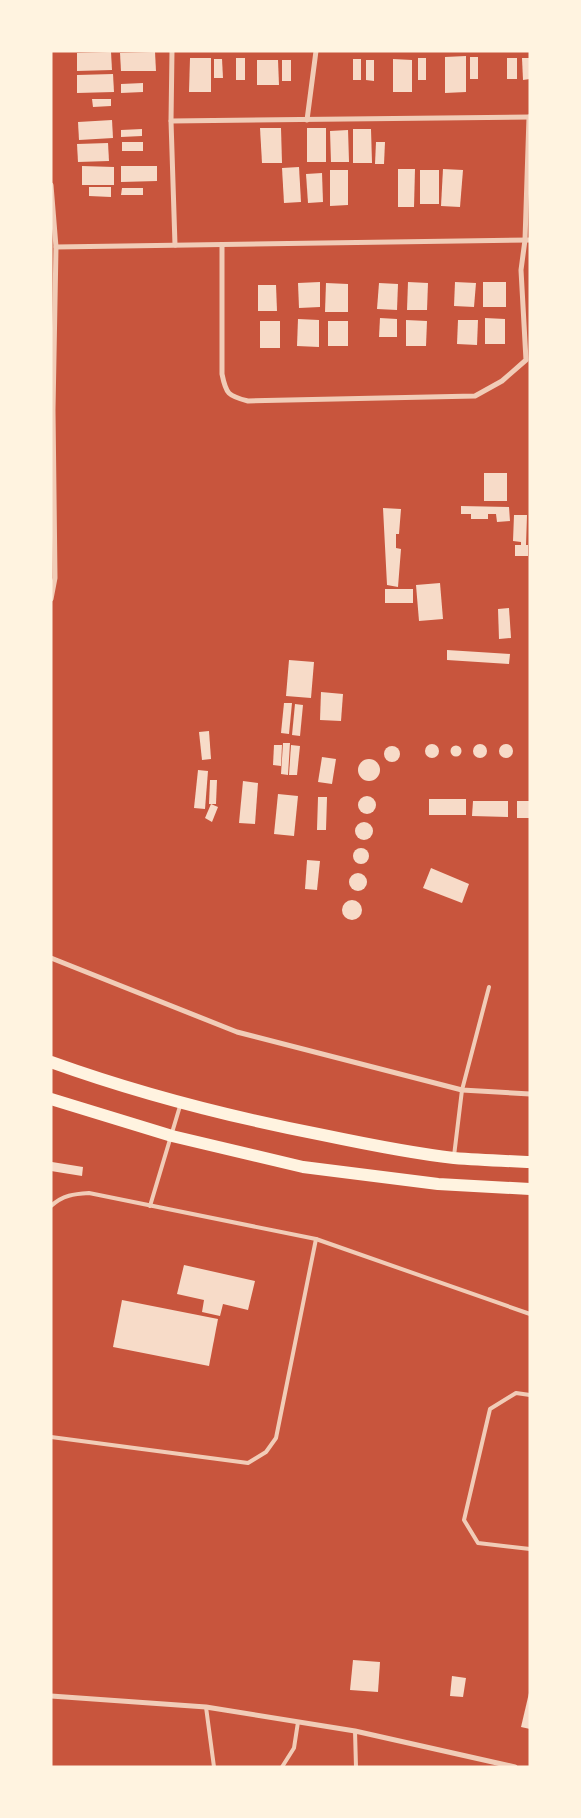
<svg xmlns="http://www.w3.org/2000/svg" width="581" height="1818" viewBox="0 0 581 1818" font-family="'Asap Condensed',sans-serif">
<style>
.building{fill:#f7dbc8}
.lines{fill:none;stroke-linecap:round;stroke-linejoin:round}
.service{stroke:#f1ccb7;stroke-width:4}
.minor{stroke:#f1ccb7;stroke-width:5}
.trunk{stroke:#fff3e0;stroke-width:12}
</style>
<rect width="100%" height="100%" fill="#c8553d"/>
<g class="building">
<polygon points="111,52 112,70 77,71 77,53"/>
<polygon points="155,52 156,71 121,71 120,53"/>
<polygon points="466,56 466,92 445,93 445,57"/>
<rect x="470" y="57" width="8" height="22"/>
<polygon points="190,58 211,58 211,92 189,92"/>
<rect x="236" y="58" width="9" height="22"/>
<rect x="418" y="58" width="8" height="22"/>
<rect x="507" y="58" width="10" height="21"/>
<polygon points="522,58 530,58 530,79 523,80"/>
<polygon points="214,59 222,59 223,78 214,78"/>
<rect x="353" y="59" width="8" height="21"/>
<polygon points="393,59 412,60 412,92 393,92"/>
<polygon points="257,60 278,60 279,85 257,85"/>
<rect x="282" y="60" width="9" height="21"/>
<polygon points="366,60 374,60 374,81 366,80"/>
<polygon points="113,74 114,92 77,93 77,75"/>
<polygon points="143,83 143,92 121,93 121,84"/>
<polygon points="92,99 111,99 111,106 93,107"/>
<polygon points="112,120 113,138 79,140 78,122"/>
<polygon points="260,128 281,128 282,163 262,163"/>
<rect x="307" y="128" width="19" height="34"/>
<polygon points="142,129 142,136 121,137 121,130"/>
<polygon points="353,129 371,129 372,163 353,163"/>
<polygon points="348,130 349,162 331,162 330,131"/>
<rect x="122" y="142" width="21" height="9"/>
<polygon points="376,142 385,142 384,164 375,164"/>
<polygon points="108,143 109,161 78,162 77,144"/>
<polygon points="82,166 114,167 114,185 82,185"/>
<polygon points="121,166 157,166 157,181 121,182"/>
<polygon points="299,167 301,202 284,203 282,168"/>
<polygon points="398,169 415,169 414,207 398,207"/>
<polygon points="443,169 463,170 460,207 441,206"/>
<polygon points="330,170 348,170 348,205 330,206"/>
<rect x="420" y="170" width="19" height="34"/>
<polygon points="322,173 323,202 308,203 306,174"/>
<polygon points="89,187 111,187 111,197 89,196"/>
<polygon points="122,188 143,188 143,195 121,195"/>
<polygon points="320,282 320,307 299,308 298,283"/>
<polygon points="408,282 428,283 427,310 407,310"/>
<polygon points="455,282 476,283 474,307 454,306"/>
<rect x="483" y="282" width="23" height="25"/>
<polygon points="326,283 348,284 348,312 325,312"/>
<polygon points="379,283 398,284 397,310 377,309"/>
<polygon points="258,285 276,285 277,311 258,311"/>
<polygon points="380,318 397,319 397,337 379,337"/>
<polygon points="485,318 505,319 505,344 485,344"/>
<polygon points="298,319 319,320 319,347 297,346"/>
<polygon points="406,320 427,321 426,346 406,346"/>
<polygon points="458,320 478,320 477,345 457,344"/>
<rect x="260" y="321" width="20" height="27"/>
<rect x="328" y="321" width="20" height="25"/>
<rect x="484" y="473" width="23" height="28"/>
<polygon points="461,506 509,507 510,521 497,522 496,514 488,514 488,519 471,519 471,514 461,514"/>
<polygon points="383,508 401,509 399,534 396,534 396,548 401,549 398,587 387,585"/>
<polygon points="514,515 527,515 526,545 528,545 528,556 515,556 515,545 521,545 521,542 513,541"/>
<polygon points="440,583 443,619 419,621 416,585"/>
<rect x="385" y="589" width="28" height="14"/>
<polygon points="509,608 511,638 499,639 498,609"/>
<polygon points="447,650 510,654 509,664 447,660"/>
<polygon points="289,660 314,662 311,698 286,696"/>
<polygon points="321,692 343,694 341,721 320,720"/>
<polygon points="284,703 292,703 289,734 281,733"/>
<polygon points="295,704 303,705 300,736 292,735"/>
<polygon points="209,731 211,759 202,760 199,732"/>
<polygon points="283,743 290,743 288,775 281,774"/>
<circle cx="432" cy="751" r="7"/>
<circle cx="506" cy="751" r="7"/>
<circle cx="480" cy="751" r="7"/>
<polygon points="274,745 282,745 281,766 273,765"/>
<polygon points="291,745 300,746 297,775 289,775"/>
<circle cx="456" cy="751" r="5.5"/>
<circle cx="392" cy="754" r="8"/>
<polygon points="322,757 336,759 332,784 318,782"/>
<circle cx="369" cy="770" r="11"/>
<polygon points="198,770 208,771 205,809 194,808"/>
<polygon points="210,780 217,780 216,804 209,804"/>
<polygon points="243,781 258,783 255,824 239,823"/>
<polygon points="278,794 298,796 294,836 274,834"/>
<circle cx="367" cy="805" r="9"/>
<polygon points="318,797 327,797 326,830 317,830"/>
<rect x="429" y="799" width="37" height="16"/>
<polygon points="473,801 508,801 508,817 472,816"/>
<rect x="517" y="801" width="13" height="17"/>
<polygon points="211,804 218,807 212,822 205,818"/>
<circle cx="364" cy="831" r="9"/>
<circle cx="361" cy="856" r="8"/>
<polygon points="307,860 320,861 317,890 305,889"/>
<polygon points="431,868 469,884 462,903 423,888"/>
<circle cx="358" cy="882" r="9"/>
<circle cx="352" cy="910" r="10"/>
<polygon points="52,1162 83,1167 82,1176 51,1171"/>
<polygon points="184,1265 255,1281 248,1310 223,1304 220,1316 202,1312 204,1300 177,1294"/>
<polygon points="122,1300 218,1319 209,1366 113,1347"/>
<polygon points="353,1660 380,1662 378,1692 350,1690"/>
<polygon points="452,1676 466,1678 463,1697 450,1696"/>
<polygon points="529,1693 530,1693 530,1729 521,1727"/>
</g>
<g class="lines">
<g class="service">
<polyline points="454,1156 462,1090 489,987"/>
<path d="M51,1206C63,1195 74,1194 89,1193L316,1239L530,1314"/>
<polyline points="150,1206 180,1106"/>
<polyline points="530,1395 516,1393 490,1409 464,1520 478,1543 530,1549"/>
<polyline points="51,1437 248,1463 266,1452 276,1438 316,1239"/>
<polyline points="206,1707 214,1767"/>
<polyline points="355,1731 356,1767"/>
<polyline points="282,1767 294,1748 298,1722"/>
</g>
<g class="minor">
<polyline points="172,51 171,121 175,245"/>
<polyline points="307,120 316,51"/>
<polyline points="171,121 530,117"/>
<polyline points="51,185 56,247 53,410 55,578 51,599"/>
<path d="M222,245V374C226,394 228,396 248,401L475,396L502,381L526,360L521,270L525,240L529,117"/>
<polyline points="56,247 530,240"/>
<polyline points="51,958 237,1032 462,1090 530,1094"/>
<polyline points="51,1696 206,1707 355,1731 515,1767"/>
</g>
<g class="trunk">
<path d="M51,1062C140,1094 230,1117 323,1135C366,1144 410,1153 454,1158C479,1160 505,1161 530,1162"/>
<polyline points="51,1099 172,1136 303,1167 438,1184 530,1189"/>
</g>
</g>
<rect width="581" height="1818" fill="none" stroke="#fff3e0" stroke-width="105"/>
</svg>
